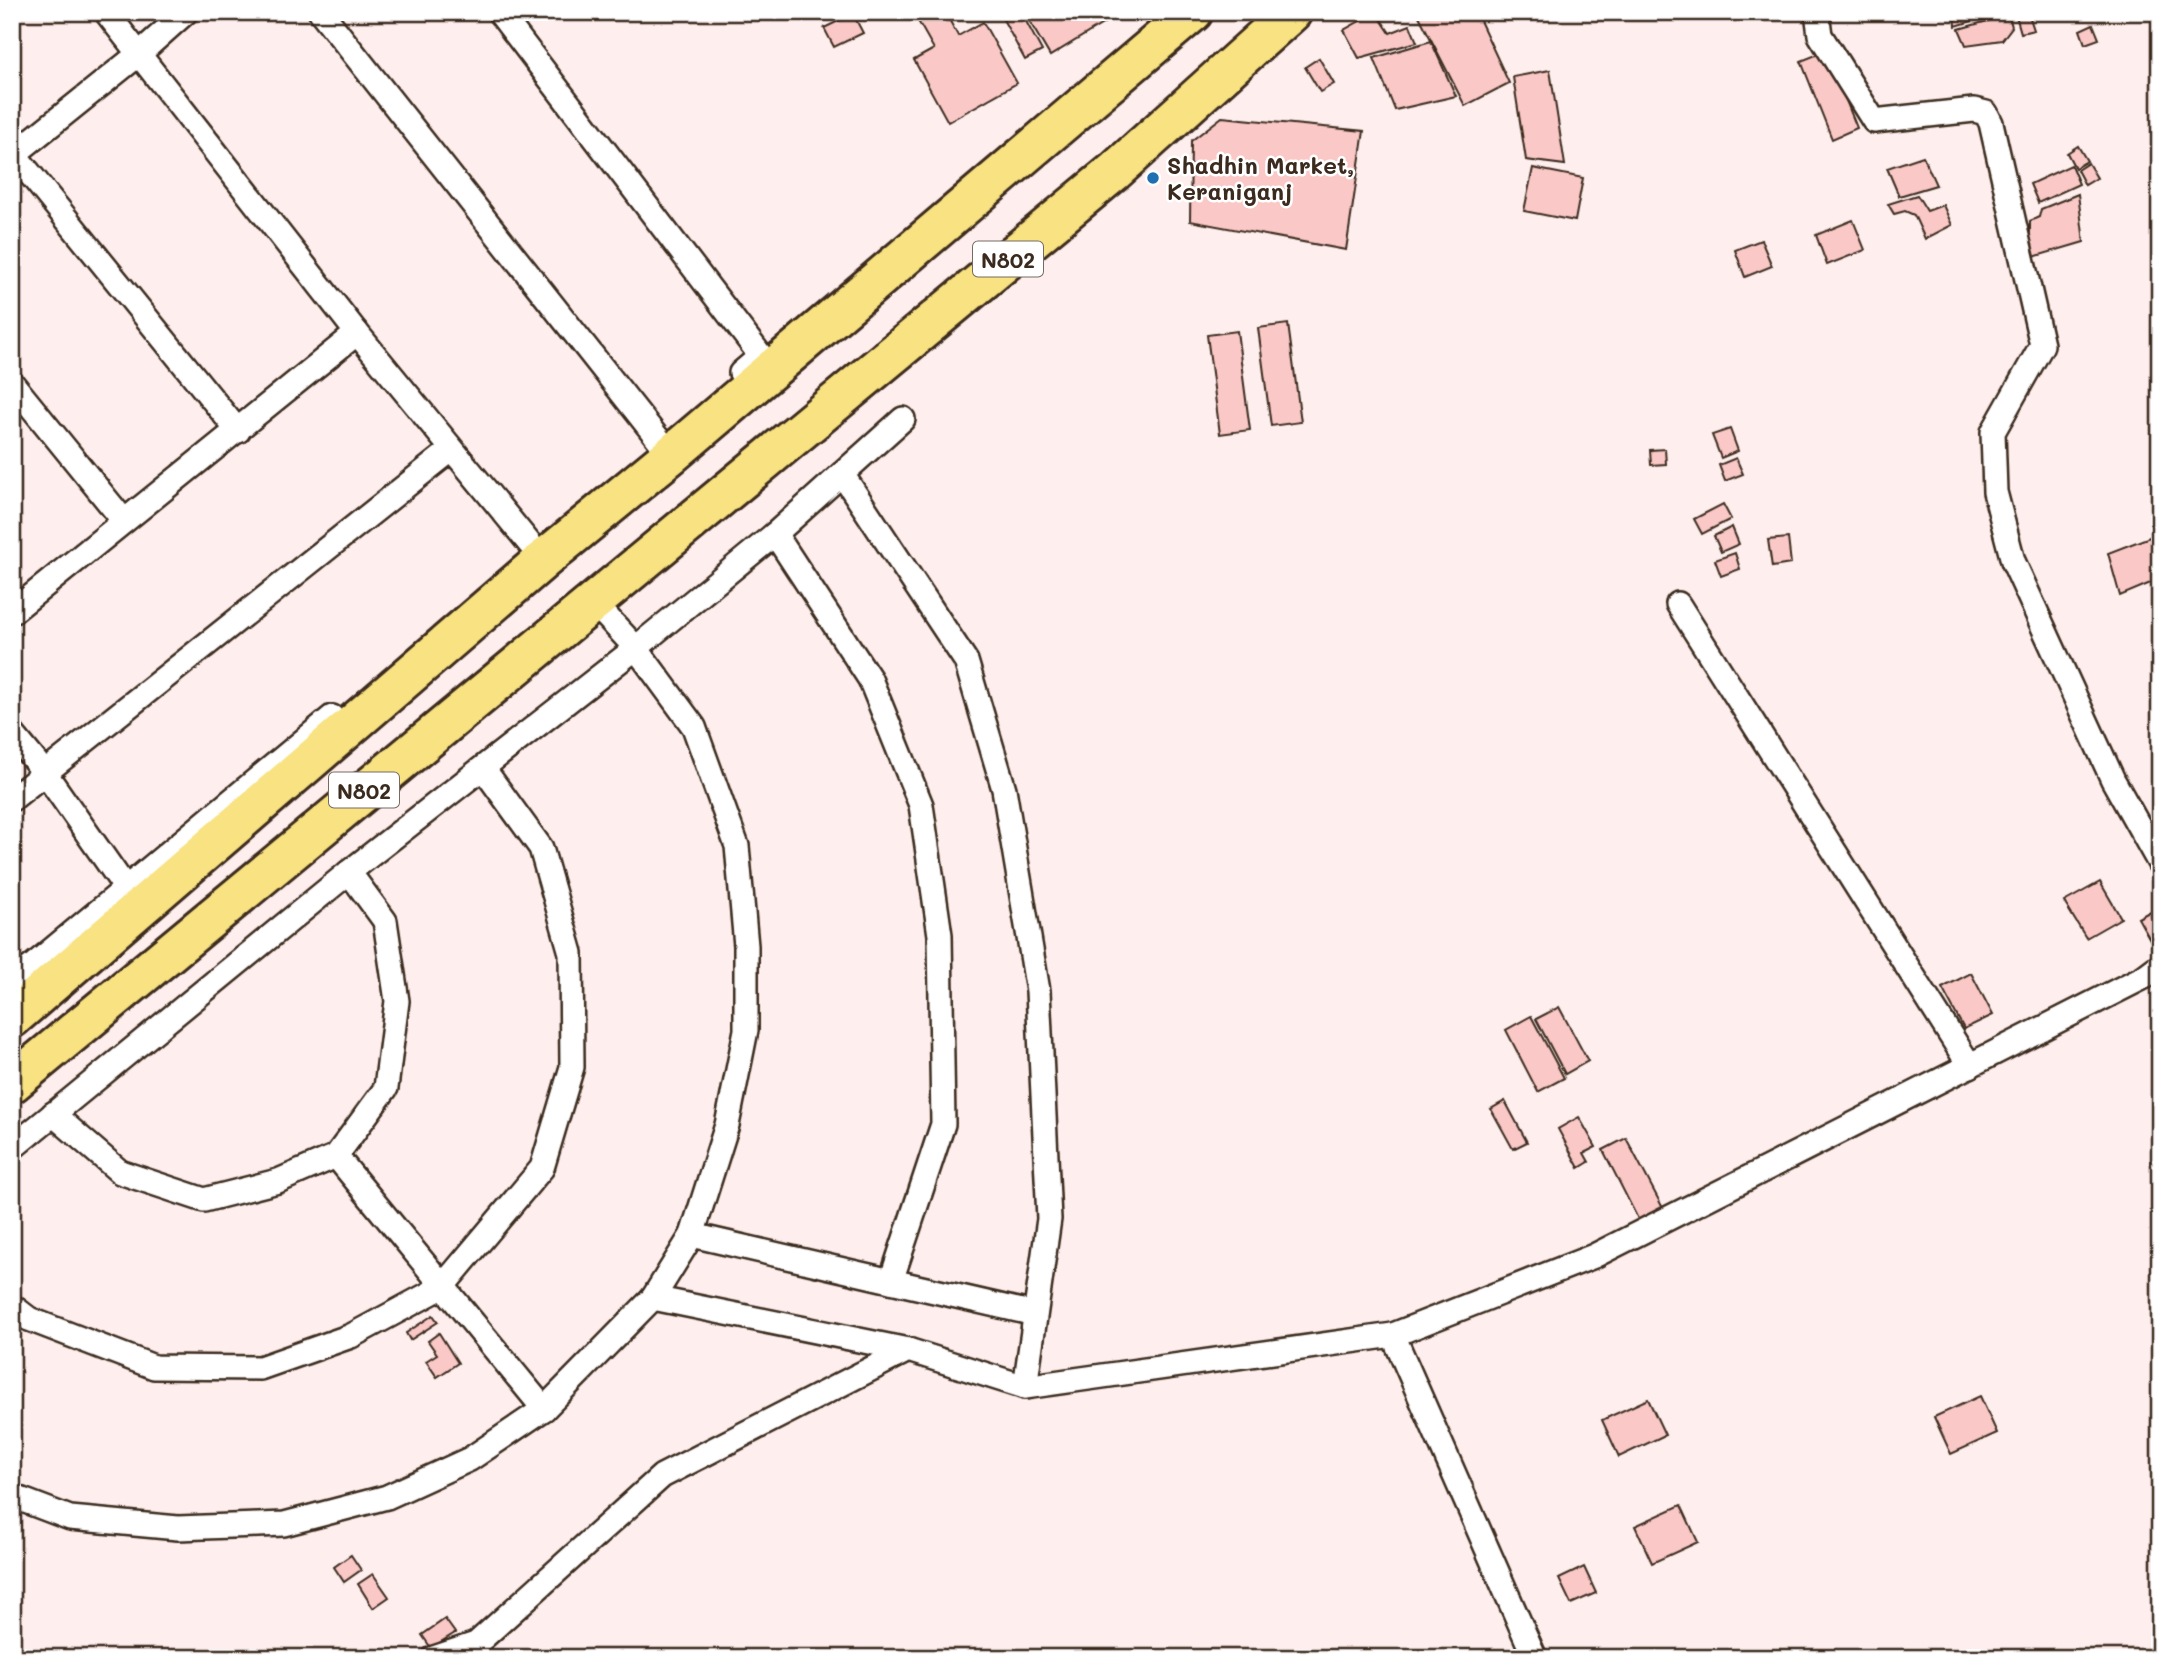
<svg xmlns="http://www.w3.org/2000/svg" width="2172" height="1670" viewBox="0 0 2172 1670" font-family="Mali,sans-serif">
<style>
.building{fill:#fac9c7;stroke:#3b2a1e;stroke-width:2}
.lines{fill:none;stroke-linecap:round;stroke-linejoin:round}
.minor-casing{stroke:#3b2a1e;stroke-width:28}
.trunk-casing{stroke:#3b2a1e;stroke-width:44}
.minor{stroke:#fff;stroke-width:23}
.trunk{stroke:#f8e281;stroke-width:38}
.poi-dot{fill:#1f6fb2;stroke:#fff;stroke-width:2.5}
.labels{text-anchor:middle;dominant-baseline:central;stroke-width:5;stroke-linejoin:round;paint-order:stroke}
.shield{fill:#fff;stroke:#766a62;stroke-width:2}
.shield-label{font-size:21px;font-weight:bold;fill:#3b2a1e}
.poi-label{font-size:23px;font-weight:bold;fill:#3b2a1e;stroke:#fff;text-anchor:start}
</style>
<rect width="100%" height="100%" fill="#feefee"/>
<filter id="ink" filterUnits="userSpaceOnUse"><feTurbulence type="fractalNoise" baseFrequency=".0143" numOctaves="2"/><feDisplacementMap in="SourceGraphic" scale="14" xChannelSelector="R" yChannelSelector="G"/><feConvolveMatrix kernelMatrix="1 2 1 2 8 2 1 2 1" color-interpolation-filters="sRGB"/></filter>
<g filter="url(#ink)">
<g class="building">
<polygon points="935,12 945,12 958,36 983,22 1017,83 948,122 914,60 934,49 918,21"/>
<polygon points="999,12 1021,12 1042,51 1025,60"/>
<polygon points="1024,12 1122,12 1050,56"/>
<polygon points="1376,12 1390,33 1410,25 1417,42 1359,58 1344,30"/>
<polygon points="1417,12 1476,12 1509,83 1465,106"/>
<polygon points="1955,12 2002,12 1956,26"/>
<polygon points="2015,12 2028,12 2034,30 2021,33"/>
<polygon points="853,14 863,33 834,47 824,28"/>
<polygon points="2009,15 2012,27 2002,40 1966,45 1959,29"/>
<polygon points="2093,24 2099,39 2085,44 2080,30"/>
<polygon points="1431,41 1456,96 1395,110 1374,58"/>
<polygon points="1826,51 1857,128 1832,139 1801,61"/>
<polygon points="1319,58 1334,84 1320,92 1305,67"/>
<polygon points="1550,70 1565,165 1526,160 1513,77"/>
<polygon points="1222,117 1364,131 1346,250 1190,221 1191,141"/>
<polygon points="2078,146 2087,161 2075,168 2067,153"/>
<polygon points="1923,156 1936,185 1899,196 1887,168"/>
<polygon points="2088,163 2097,178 2085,185 2077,170"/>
<polygon points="2071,165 2079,184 2038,203 2030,184"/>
<polygon points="1533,168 1583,178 1575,221 1524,211"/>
<polygon points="2078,194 2084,242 2030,258 2030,221 2039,217 2041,209"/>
<polygon points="1917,195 1927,211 1943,205 1952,225 1925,239 1914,215 1905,211 1894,214 1888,204"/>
<polygon points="1853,220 1865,250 1827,265 1816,235"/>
<polygon points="1761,240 1772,266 1745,277 1735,250"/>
<polygon points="1288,324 1301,422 1271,426 1258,328"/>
<polygon points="1237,331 1250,430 1220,434 1207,335"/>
<polygon points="1730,429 1738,451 1721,458 1712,435"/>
<polygon points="1665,449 1666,464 1651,465 1650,450"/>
<polygon points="1736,458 1743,474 1725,481 1719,465"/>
<polygon points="1723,504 1731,519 1702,534 1694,519"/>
<polygon points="1732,527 1739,544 1721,552 1714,536"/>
<polygon points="2160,533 2160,579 2120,596 2108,553"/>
<polygon points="1788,538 1791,564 1772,567 1768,540"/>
<polygon points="1735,553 1740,569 1721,576 1715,560"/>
<polygon points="2100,882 2121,918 2086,938 2064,902"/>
<polygon points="2160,906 2160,953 2158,954 2138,918"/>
<polygon points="1971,973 1993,1015 1964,1029 1942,988"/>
<polygon points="1559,1007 1588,1061 1565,1074 1536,1019"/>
<polygon points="1531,1016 1564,1078 1538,1092 1506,1030"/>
<polygon points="1505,1101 1527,1142 1513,1149 1491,1109"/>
<polygon points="1579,1117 1596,1147 1584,1153 1589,1162 1579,1168 1558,1129"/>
<polygon points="1626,1138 1664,1210 1640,1223 1603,1150"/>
<polygon points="433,1315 438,1322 410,1340 406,1333"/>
<polygon points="439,1333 458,1363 437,1377 426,1361 437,1354 428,1341"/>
<polygon points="1980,1396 1997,1433 1951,1454 1934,1417"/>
<polygon points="1648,1399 1665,1435 1619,1457 1602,1420"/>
<polygon points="1681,1505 1698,1542 1652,1563 1635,1526"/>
<polygon points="351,1555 361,1570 344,1582 334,1567"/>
<polygon points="1584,1567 1596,1593 1571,1604 1559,1579"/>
<polygon points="373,1574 389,1597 373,1608 358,1584"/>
<polygon points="445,1619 455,1633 431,1648 422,1635"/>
</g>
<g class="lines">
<defs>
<g id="minor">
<polyline points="106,12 357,333 543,560"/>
<polyline points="321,12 671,455"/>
<polyline points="499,12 761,356 741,373"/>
<polyline points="1817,12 1820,35 1874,121 1974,110 1986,113 1991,123 2042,345 1993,432 1995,492 2013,561 2113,780 2160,864"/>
<polyline points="14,154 238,431"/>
<polyline points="12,156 139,54 186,12"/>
<polyline points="12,383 124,521"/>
<polyline points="842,474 966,661 1004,789 1038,991 1049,1219 1025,1387"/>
<polyline points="1678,604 1970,1066"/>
<polyline points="12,612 357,333"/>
<polyline points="12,733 45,773 127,890"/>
<polyline points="12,799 451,450"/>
<polyline points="12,983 332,717"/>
<polyline points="53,1114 120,1172 204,1200 278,1181 336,1156 386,1088 397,1001 385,921 349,872"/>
<polyline points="12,1148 349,872 636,648 775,534 903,419"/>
<polyline points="336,1156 544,1409"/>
<polyline points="692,1235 891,1281 943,1124 940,935 921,805 870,679 775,534"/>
<polyline points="891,1281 1035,1314"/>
<polyline points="653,1298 908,1350"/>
<polyline points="12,1306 29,1319 154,1367 260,1368 351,1336 442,1287 542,1168 572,1067 571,953 541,848 483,768"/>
<polyline points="1393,1335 1535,1658"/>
<polyline points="12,1496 70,1518 178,1528 284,1524 387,1497 470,1459 544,1409 653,1298 692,1235 727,1125 746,1030 746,946 737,846 694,727 636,648 594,603"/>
<polyline points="434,1658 476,1644 662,1476 908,1350 1025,1387 1393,1335 1594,1256 2144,977 2160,965"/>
</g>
<g id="trunk">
<polyline points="12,1018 543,560 671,455 1193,12"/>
<polyline points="12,1083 1115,171 1292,12"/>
</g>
</defs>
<use href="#minor" class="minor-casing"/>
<use href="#trunk" class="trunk-casing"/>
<use href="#minor" class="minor"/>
<use href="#trunk" class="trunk"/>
</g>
</g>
<circle class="poi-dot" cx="1153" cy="178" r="7"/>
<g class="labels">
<g class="shield">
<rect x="973" y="241.5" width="70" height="35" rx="5"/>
<rect x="329" y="772.5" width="70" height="35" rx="5"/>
</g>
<g class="shield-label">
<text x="1008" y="259">N802</text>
<text x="364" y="790">N802</text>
</g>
<g class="poi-label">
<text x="1167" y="165">Shadhin Market,<tspan x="1167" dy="26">Keraniganj</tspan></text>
</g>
</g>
<rect width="2172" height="1670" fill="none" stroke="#fff" stroke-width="42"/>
<rect x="21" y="21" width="2130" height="1628" fill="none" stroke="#3b2a1e" stroke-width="2.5" filter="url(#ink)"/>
</svg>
